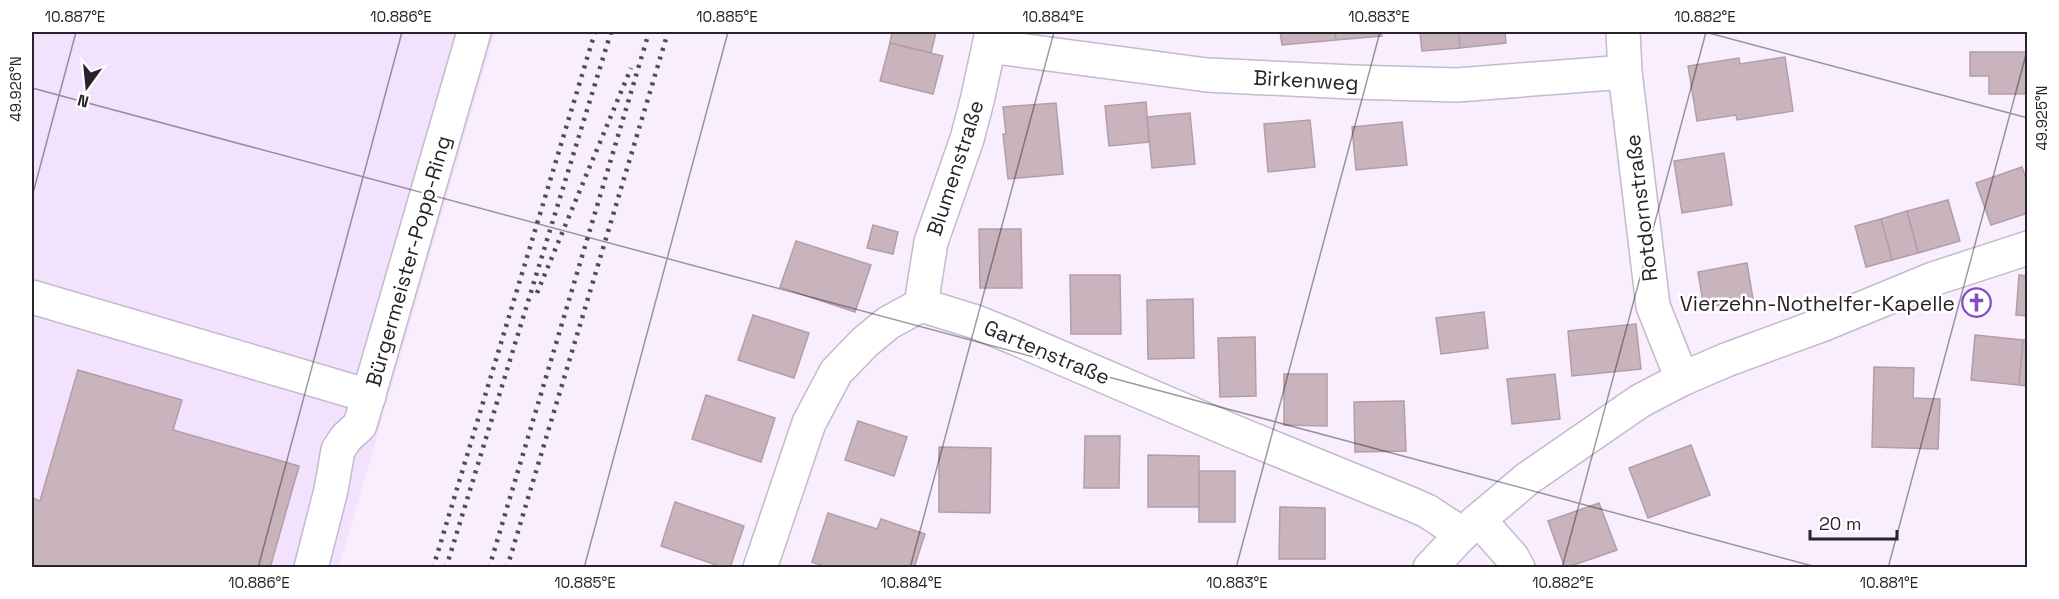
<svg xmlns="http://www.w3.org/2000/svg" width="2059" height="599" viewBox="0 0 2059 599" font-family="'Space Grotesk',sans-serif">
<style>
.built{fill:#f2e2fd}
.building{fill:#c9b3bd;stroke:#b39da7;stroke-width:1.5}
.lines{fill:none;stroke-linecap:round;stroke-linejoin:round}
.minor-casing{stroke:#c5b9cd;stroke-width:36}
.minor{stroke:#fff;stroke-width:33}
.rail{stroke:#524c55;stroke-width:4.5;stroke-dasharray:3 6;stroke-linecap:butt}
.ticks{fill:none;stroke:#28232a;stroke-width:1.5;stroke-opacity:0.45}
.labels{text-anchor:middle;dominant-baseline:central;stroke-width:5;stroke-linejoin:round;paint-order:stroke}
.street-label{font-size:21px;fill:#28232a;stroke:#fff}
.poi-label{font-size:21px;fill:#28232a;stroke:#fff;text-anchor:end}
.neatline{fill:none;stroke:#28232a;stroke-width:2}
.ticks-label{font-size:15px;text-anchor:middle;fill:#28232a}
</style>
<rect width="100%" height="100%" fill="#f8eefe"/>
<polygon class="built" points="32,32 495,32 339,567 32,567"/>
<g class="building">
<polygon points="892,32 936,32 931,53 890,43"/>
<polygon points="1280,32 1335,32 1336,40 1282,45"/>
<polygon points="1335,32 1381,32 1382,36 1336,40"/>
<polygon points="1420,32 1459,32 1460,48 1422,51"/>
<polygon points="1459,32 1505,32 1506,43 1460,48"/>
<polygon points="890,43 943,56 933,94 880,81"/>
<polygon points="1970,52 2028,52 2028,108 2027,94 1989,94 1989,76 1970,76"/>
<polygon points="1785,57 1793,111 1737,120 1736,115 1697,121 1688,66 1739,58 1740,64"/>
<polygon points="1146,102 1149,142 1109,146 1105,106"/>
<polygon points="1056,103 1063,174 1008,179 1003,134 1006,134 1003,107"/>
<polygon points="1190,113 1195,164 1152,168 1147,117"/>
<polygon points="1310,120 1315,167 1268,172 1264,124"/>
<polygon points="1402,122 1407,165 1356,170 1352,127"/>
<polygon points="1724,153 1732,205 1682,213 1674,161"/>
<polygon points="2022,167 2028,184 2028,213 1991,225 1976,183"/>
<polygon points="1948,200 1960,241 1918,253 1907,211"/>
<polygon points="1907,211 1918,253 1892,260 1881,219"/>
<polygon points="1881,219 1892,260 1866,267 1855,226"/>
<polygon points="873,225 898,232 893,254 867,248"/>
<polygon points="979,229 1021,229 1022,288 980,288"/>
<polygon points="796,241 871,265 855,312 780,287"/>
<polygon points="1747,263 1753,299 1704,308 1698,272"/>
<polygon points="1070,275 1120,275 1121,334 1071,334"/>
<polygon points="2019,275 2028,276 2028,316 2016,315"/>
<polygon points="1969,297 1983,297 1982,310 1969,310"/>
<polygon points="1193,299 1194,358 1148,359 1147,300"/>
<polygon points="1484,312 1488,348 1441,354 1436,318"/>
<polygon points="753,315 809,333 794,378 738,360"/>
<polygon points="1636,324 1641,369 1572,376 1568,331"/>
<polygon points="1975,335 2023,340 2019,385 1971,380"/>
<polygon points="1255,337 1256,396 1220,397 1218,338"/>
<polygon points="2023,340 2028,340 2028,386 2019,385"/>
<polygon points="1874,367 1914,368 1913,398 1940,399 1938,449 1872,447"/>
<polygon points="78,370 182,400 173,430 299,466 270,568 32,568 32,498 40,501"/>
<polygon points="1284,374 1327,374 1327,426 1284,425"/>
<polygon points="1555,374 1560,419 1512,424 1507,379"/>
<polygon points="706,395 775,418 761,462 692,439"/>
<polygon points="1404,401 1406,451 1355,452 1354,402"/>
<polygon points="858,421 907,437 894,476 845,460"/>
<polygon points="1085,436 1120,436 1119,488 1084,488"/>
<polygon points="1691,445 1710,495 1648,518 1629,468"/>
<polygon points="939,447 991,448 990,513 939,512"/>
<polygon points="1148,455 1199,456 1199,507 1148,507"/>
<rect x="1199" y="471" width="36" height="51"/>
<polygon points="675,502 744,526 730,568 725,568 661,546"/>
<polygon points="1599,503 1617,550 1565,568 1548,521"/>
<polygon points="1280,507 1325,508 1325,559 1279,559"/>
<polygon points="828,513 877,529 881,519 925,534 914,568 829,568 812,562"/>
</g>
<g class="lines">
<defs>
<g id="minor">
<polyline points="1623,32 1625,72 1653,306 1682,379"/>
<polyline points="989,46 1207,75 1352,82 1457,85 1625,72"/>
<polyline points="32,297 369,396"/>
<polyline points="921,305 931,242 967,139 977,101 992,32"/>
<polyline points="1479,520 1512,557 1518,568"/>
<polyline points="311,568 331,490 338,450 346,438 360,425 474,32"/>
<polyline points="760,568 809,423 836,372 865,342 888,323 921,305 976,322 1008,335 1232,431 1411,504 1427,511 1462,534"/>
<polyline points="1430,568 1462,534 1527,479 1640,401 1682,379 1726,360 1824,324 1933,279 2028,248"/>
</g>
</defs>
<use href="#minor" class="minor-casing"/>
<use href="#minor" class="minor"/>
<g class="rail">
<polyline points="537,293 631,68"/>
<polyline points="433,568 595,32"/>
<polyline points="446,568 611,32"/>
<polyline points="489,568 649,32"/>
<polyline points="507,568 668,32"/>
</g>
</g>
<path class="ticks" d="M1705,32L2028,118M32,88L1820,568M32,197L76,32M258,568L402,32M584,568L728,32M910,568L1054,32M1236,568L1380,32M1562,568L1706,32M1888,568L2028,47"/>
<defs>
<symbol id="church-ring" viewBox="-11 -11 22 22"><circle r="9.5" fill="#fff" stroke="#814dc4" stroke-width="1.5"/><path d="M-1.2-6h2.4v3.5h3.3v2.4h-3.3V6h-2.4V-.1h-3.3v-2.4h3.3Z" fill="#814dc4"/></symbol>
</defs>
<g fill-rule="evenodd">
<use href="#church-ring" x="1960" y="286" width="33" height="33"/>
</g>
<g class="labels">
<g class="street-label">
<text transform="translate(1306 80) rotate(3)">Birkenweg</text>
<text transform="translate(955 168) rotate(-72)">Blumenstraße</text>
<text transform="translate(1641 208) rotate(-97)">Rotdornstraße</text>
<text transform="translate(408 261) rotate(-74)">Bürgermeister-Popp-Ring</text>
<text transform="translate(1047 352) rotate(23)">Gartenstraße</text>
</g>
<g class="poi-label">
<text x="1955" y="303">Vierzehn-Nothelfer-Kapelle</text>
</g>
</g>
<rect width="2059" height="599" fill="none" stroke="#ffffff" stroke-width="66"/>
<g transform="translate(87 87) rotate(195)" stroke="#ffffff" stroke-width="4.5" paint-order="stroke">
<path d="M0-4.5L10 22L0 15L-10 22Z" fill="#28232a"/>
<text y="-9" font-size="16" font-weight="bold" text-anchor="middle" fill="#28232a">N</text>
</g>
<path d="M1810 530v9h87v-9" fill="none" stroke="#28232a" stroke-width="3"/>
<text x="1819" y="530" font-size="18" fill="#28232a" stroke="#ffffff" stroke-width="4.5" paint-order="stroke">20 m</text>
<rect x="33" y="33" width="1993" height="533" class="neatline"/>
<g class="ticks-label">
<text x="75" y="22">10.887°E</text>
<text x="401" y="22">10.886°E</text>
<text x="727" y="22">10.885°E</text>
<text x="1053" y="22">10.884°E</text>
<text x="1379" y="22">10.883°E</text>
<text x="1705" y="22">10.882°E</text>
<text transform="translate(16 89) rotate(-90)" y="5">49.926°N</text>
<text transform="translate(2042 118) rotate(-90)" y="5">49.925°N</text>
<text x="259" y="588">10.886°E</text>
<text x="585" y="588">10.885°E</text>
<text x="911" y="588">10.884°E</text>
<text x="1237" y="588">10.883°E</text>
<text x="1563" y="588">10.882°E</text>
<text x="1889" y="588">10.881°E</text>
</g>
</svg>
